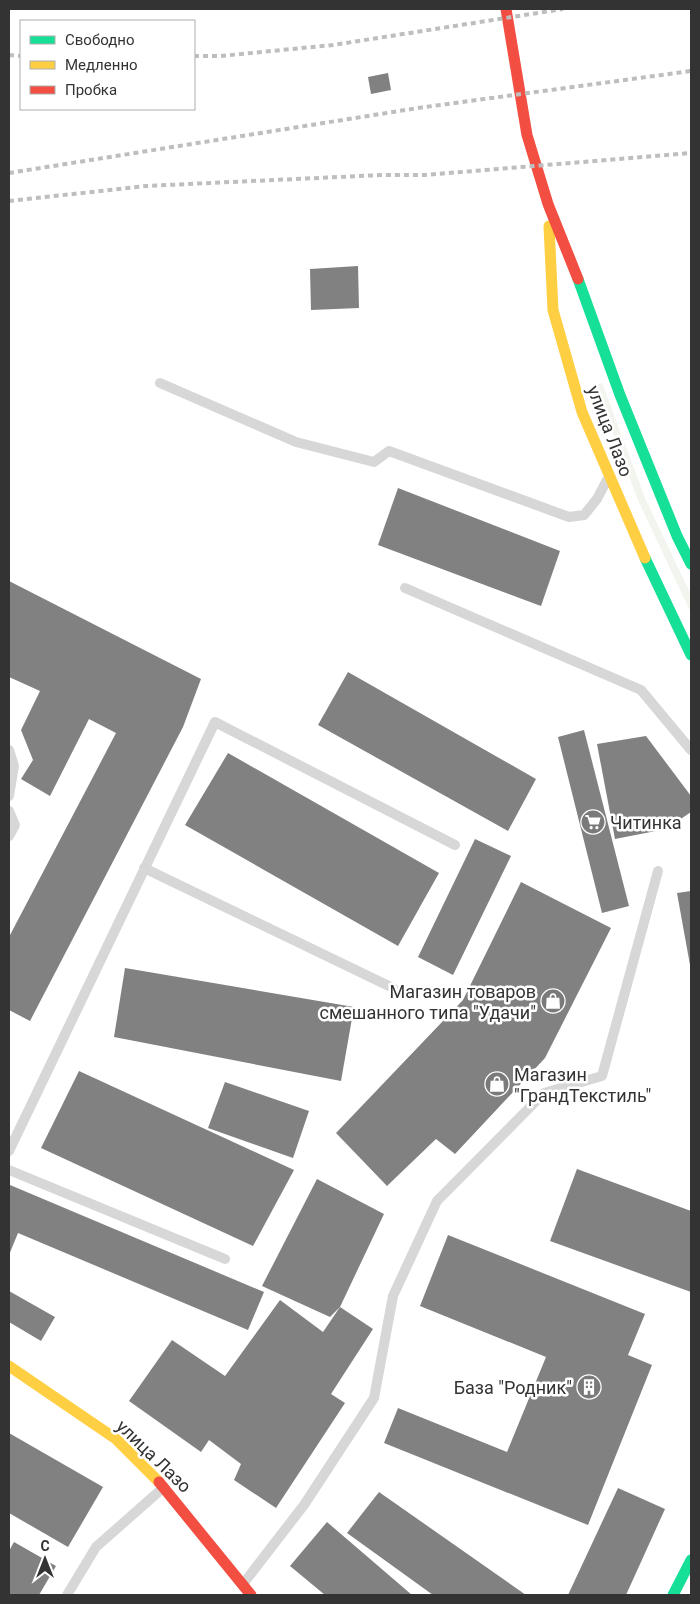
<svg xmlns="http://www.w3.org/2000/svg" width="700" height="1604" viewBox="0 0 700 1604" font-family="Roboto,sans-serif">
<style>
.green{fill:#f1f5ed}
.building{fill:#818181}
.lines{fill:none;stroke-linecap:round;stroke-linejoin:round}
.lane{stroke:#d7d7d7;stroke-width:10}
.fast{stroke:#16e098;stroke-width:11}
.slow{stroke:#ffcf43;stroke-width:11}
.jam{stroke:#f24e42;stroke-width:11}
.rail{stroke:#bebebe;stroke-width:4;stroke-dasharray:5 4;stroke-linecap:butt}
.labels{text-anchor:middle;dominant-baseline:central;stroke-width:5;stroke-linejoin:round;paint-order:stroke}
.street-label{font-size:18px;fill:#333;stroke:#fff}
.poi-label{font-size:18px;fill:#333;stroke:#fff;text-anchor:start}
</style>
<rect width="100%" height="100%" fill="#fff"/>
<polygon class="green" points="602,383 645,498 691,595 691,613 638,500 595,386"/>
<g class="building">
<polygon points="388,73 391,90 371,94 368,77"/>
<polygon points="358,266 359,308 311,310 310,269"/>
<polygon points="398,488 560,551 541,606 378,545"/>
<polygon points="9,581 201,679 183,727 30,1021 9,1010 9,937 116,733 89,719 50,796 21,779 33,760 21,730 40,691 9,677"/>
<polygon points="348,672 536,779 508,831 318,725"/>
<polygon points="584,730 629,906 602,913 558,737"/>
<polygon points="646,736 691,796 691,812 666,829 615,839 597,744"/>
<polygon points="228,753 439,873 398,946 185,825"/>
<polygon points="475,839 511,856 453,975 418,957"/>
<polygon points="521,882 611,928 545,1058 455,1154 436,1139 387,1186 336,1133 463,1000"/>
<polygon points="691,891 691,965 690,965 677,893"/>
<polygon points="125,968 354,1007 341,1081 114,1037"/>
<polygon points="79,1071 294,1170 253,1246 41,1148"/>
<polygon points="225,1082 309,1111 293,1158 208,1128"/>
<polygon points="577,1169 691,1211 691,1292 550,1241"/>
<polygon points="317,1179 384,1214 340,1307 330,1317 262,1286"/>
<polygon points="10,1185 264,1292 248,1330 18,1233 9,1255"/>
<polygon points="448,1235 645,1314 628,1355 652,1365 588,1525 384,1443 398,1408 507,1452 546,1357 420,1306"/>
<polygon points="9,1291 55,1317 41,1341 9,1322"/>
<polygon points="280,1300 323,1332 340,1307 373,1329 331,1394 345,1403 276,1508 234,1480 241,1464 209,1440 201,1452 129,1401 172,1340 225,1376"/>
<polygon points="9,1433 103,1487 68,1547 9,1513"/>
<polygon points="618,1488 665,1509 626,1595 568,1595"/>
<polygon points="379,1492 526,1595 433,1595 347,1533"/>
<polygon points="327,1522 412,1595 325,1595 290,1566"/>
<polygon points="14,1542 56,1566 39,1595 9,1595 9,1551"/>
</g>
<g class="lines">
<g class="lane">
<polyline points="160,383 296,442 374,462 389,451 569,517 584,515 597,499 607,480"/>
<polyline points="405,588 641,690 691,750"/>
<polyline points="9,750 14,766 9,796"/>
<polyline points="9,811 15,825 9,836"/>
<polyline points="144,868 393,988"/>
<polyline points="9,1151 215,722 455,845"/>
<polyline points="9,1170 225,1259"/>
<polyline points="243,1584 304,1505 374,1398 393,1296 437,1201 544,1093 602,1076 658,871"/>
<polyline points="67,1595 96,1547 164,1487"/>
</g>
<g class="fast">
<polyline points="578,279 620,395 677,536 691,564"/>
<polyline points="645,558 691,655"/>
<polyline points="673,1595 691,1560"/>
</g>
<g class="slow">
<polyline points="549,226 553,310 582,412 645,558"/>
<polyline points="9,1366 116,1439 159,1482"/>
</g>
<g class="jam">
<polyline points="506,9 527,135 548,204 578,279"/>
<polyline points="159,1482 251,1595"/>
</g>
<g class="rail">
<polyline points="9,55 21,56"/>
<polyline points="194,56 221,56 333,45 563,9"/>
<polyline points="9,173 418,108 691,71"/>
<polyline points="9,201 146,186 381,175 425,175 691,153"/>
</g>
</g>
<defs>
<symbol id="supermarket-disc" viewBox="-11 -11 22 22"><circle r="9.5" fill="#7a7a7a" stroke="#fff"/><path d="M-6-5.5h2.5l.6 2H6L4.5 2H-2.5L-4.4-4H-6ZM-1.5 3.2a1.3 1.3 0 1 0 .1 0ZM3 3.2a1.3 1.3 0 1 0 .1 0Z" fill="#fff"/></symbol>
<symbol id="shop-disc" viewBox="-11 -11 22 22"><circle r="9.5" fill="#7a7a7a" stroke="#fff"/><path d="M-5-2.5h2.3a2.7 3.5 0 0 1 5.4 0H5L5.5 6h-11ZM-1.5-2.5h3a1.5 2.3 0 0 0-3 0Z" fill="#fff"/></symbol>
<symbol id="building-disc" viewBox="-11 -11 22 22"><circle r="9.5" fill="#7a7a7a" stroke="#fff"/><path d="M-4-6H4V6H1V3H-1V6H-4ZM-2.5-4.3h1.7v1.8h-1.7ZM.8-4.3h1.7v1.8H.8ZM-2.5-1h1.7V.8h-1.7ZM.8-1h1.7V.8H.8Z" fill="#fff"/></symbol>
</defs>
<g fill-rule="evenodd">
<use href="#supermarket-disc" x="579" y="808" width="28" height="28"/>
<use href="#shop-disc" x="539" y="987" width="28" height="28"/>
<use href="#shop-disc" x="483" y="1070" width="28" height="28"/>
<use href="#building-disc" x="575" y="1373" width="28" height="28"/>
</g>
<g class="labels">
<g class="street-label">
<text transform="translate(610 431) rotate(69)">улица Лазо</text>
<text transform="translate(154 1456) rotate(44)">улица Лазо</text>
</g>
<g class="poi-label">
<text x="610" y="822">Читинка</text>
<text x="536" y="991" text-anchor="end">Магазин товаров<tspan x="536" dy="21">смешанного типа "Удачи"</tspan></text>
<text x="514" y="1074">Магазин<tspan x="514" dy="21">"ГрандТекстиль"</tspan></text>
<text x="572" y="1387" text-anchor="end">База "Родник"</text>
</g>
</g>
<rect width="700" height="1604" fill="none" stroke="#333333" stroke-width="20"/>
<rect x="20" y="20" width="175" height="90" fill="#ffffff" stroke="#adadad"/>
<rect x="30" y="36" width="25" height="8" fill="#16e098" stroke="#adadad"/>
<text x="65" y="45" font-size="15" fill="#333333">Свободно</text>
<rect x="30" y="61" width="25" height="8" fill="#ffcf43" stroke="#adadad"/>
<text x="65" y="70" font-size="15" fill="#333333">Медленно</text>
<rect x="30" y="86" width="25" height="8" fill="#f24e42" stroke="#adadad"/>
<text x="65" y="95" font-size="15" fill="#333333">Пробка</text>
<g transform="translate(45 1559)" stroke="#ffffff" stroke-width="4" paint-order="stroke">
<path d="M0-4L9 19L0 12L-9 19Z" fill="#333333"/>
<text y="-8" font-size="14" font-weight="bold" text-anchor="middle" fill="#333333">С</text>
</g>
</svg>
